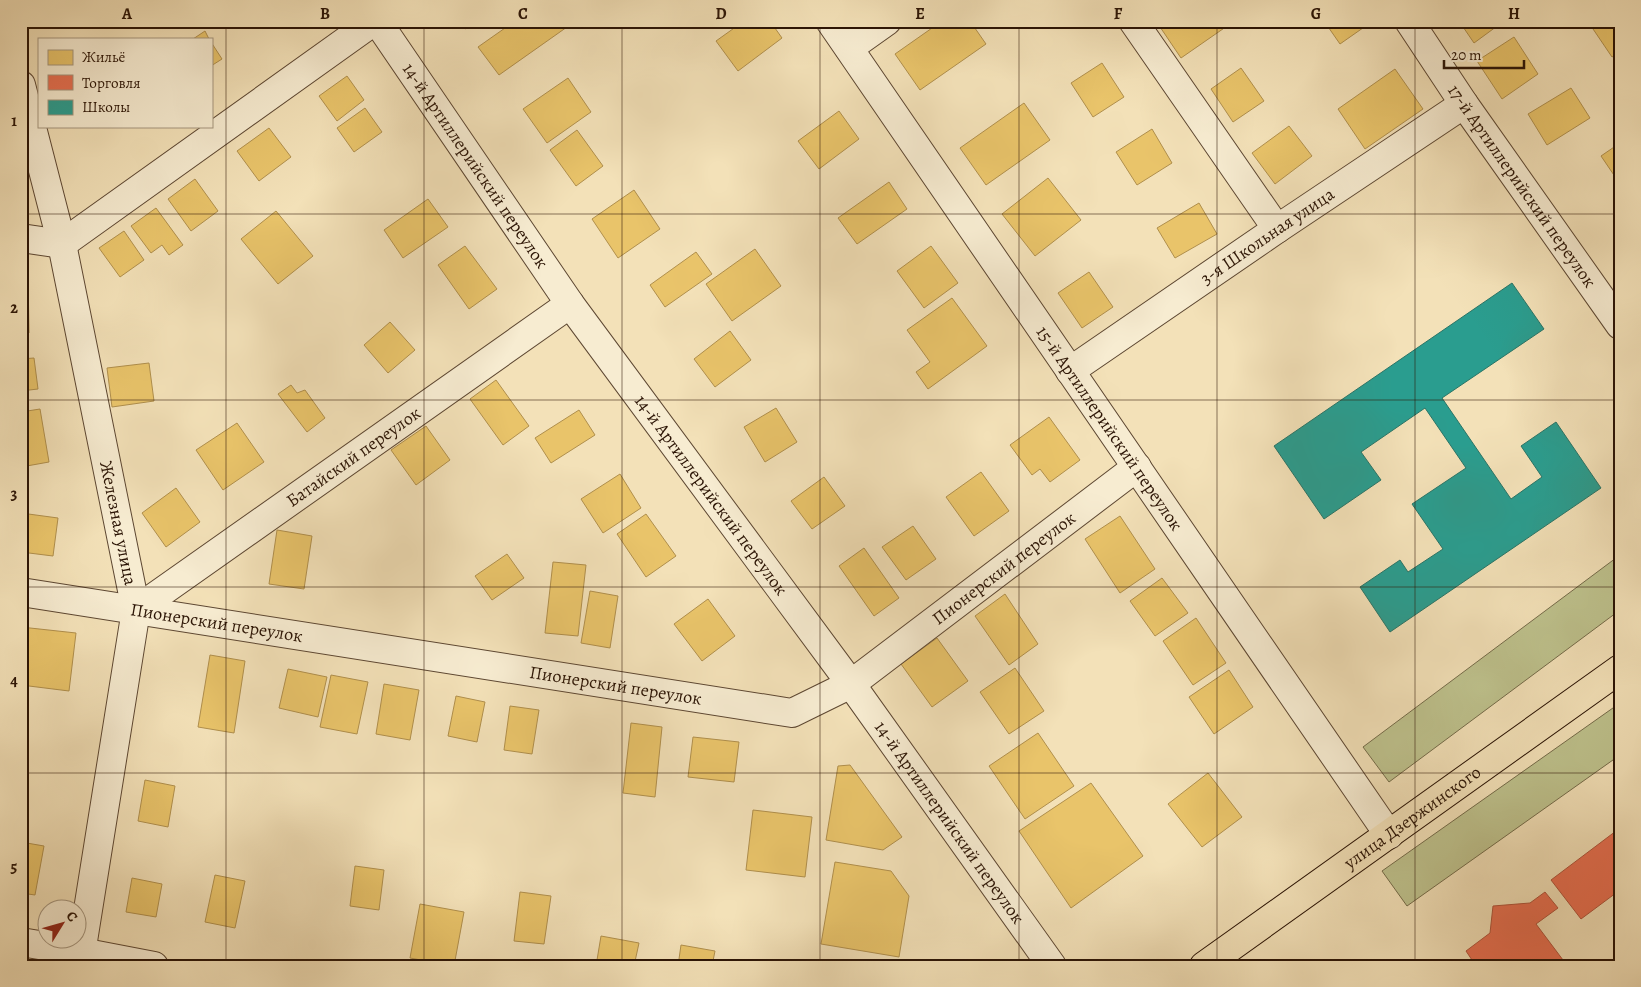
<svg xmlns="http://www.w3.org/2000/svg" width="1641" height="987" viewBox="0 0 1641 987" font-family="Alegreya,serif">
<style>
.green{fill:#bec28d;stroke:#746b49}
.homes{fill:#e9c46a;stroke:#b08f4c}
.shops{fill:#e76f51;stroke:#af543a}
.schools{fill:#2a9d8f;stroke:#2a7466}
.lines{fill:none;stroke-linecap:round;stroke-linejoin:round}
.minor-casing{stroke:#5d4732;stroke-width:30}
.major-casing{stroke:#2b1405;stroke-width:30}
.minor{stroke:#f7ecd1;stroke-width:28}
.major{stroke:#f3e1b8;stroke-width:28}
.grid{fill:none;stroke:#2b1405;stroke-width:1;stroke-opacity:0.55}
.labels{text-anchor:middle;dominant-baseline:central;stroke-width:5;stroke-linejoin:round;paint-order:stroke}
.street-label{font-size:18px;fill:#2b1405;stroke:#f7ecd1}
.neatline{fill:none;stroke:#2b1405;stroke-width:2}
.grid-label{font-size:16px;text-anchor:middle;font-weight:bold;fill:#2b1405}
</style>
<rect width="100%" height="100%" fill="#f3e1b8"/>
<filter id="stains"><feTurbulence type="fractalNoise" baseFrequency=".004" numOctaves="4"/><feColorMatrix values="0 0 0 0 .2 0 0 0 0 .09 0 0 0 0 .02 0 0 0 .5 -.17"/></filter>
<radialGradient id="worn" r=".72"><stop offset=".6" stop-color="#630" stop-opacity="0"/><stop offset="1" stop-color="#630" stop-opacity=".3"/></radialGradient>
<g class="green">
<polygon points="1620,555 1620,610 1389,782 1363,747"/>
<polygon points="1620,703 1620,755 1407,906 1382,871"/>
</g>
<g class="homes">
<polygon points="460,21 477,21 465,29"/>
<polygon points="515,21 563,21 567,27 499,75 478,47"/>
<polygon points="711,21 726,21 715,28"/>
<polygon points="744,21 770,21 782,38 738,71 716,41"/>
<polygon points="942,21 970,21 986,44 920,90 895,54"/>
<polygon points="1156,21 1228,21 1230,24 1181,58"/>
<polygon points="1324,21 1369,21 1370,23 1340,44"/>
<polygon points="1459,21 1504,21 1474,43"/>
<polygon points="1598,21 1620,21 1620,52 1612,57 1591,26"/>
<polygon points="205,31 209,39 193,39"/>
<polygon points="1514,37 1538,74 1502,99 1477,61"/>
<polygon points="211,42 222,59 211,66"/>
<polygon points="1102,63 1124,97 1093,117 1071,83"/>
<polygon points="1241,68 1264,101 1233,122 1211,89"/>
<polygon points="1395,69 1423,109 1365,149 1338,109"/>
<polygon points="347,76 364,100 337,121 319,96"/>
<polygon points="568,78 591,112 547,143 523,109"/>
<polygon points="1571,88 1590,118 1547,145 1528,114"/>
<polygon points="1024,103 1050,140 986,185 960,148"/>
<polygon points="365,108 382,132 354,152 337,128"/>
<polygon points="839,111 859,139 819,169 798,141"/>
<polygon points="1289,126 1312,156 1275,184 1252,153"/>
<polygon points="269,128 291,157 259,181 237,151"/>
<polygon points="1152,129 1172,163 1137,185 1116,152"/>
<polygon points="577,130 603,166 576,186 550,150"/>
<polygon points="1620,143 1620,184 1601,156"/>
<polygon points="1048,178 1081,220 1035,256 1002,214"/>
<polygon points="195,179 218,211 191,231 168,199"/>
<polygon points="889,182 907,209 857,244 838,218"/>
<polygon points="634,190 660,229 618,258 592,219"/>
<polygon points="428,199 448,227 403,258 384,230"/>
<polygon points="1199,203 1217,234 1175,258 1157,228"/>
<polygon points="156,208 183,245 169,255 162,245 151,253 131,226"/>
<polygon points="276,211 313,256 278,284 241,239"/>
<polygon points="124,231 144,260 120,277 99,248"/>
<polygon points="465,246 497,289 469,309 438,265"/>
<polygon points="931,246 958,283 924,308 897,271"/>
<polygon points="755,249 781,286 732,321 706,284"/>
<polygon points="696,252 712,274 665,307 650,285"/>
<polygon points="1089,272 1113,307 1082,328 1058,293"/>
<polygon points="21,276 28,276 29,333 21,333"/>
<polygon points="952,298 987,346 928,389 916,372 930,362 907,330"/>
<polygon points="390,322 415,350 388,373 364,345"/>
<polygon points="730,331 751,360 715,387 694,359"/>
<polygon points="34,358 38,389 21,391 21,359"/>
<polygon points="149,363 154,401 112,407 107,368"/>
<polygon points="496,380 529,426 503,445 470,399"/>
<polygon points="291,385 297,393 305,390 325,418 307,432 278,394"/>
<polygon points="776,408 797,442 765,462 744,427"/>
<polygon points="40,409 49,462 21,467 21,412"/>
<polygon points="579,410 595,435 551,463 535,438"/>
<polygon points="1049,417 1080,460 1050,482 1040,469 1032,475 1010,445"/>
<polygon points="237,423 264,462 223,490 196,450"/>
<polygon points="426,426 450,460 416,485 391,450"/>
<polygon points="981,472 1009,511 974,536 946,497"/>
<polygon points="620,474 641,508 603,533 581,499"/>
<polygon points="824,477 845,506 812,529 791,501"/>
<polygon points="176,488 200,522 166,547 142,513"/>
<polygon points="21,513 58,518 53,556 21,552"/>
<polygon points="646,514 676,556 646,577 617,534"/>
<polygon points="1120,516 1155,569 1120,593 1085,539"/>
<polygon points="913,526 936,559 906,580 882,547"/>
<polygon points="277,530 312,536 304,589 269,584"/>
<polygon points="864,548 899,598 874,616 839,566"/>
<polygon points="507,554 524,578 492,600 475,576"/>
<polygon points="553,562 586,565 578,636 545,633"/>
<polygon points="1162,578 1188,613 1155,636 1130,601"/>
<polygon points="590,591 618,596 610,648 581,643"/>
<polygon points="1005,594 1038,644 1009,665 975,616"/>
<polygon points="708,599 735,636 702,661 674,624"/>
<polygon points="1196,618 1226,663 1193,685 1163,641"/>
<polygon points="21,627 76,633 69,691 21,685"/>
<polygon points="937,638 968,681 932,707 901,664"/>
<polygon points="210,655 245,661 234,733 198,727"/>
<polygon points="1015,668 1044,711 1009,734 980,692"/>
<polygon points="288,669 327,677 318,717 279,708"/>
<polygon points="1229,670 1253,707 1214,734 1189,697"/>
<polygon points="331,675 368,682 357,734 320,727"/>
<polygon points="384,684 419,690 410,740 376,734"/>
<polygon points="21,696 27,697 21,743"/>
<polygon points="456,696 485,702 477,742 448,736"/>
<polygon points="510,706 539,710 532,754 504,750"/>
<polygon points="631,723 662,727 655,797 623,793"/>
<polygon points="1038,733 1074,786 1025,819 989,766"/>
<polygon points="693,737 739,742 734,782 688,777"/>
<polygon points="850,765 902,837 883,850 826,840 838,766"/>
<polygon points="1208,773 1242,817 1202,847 1168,804"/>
<polygon points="145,780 175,786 168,827 138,821"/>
<polygon points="1091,783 1143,856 1071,908 1019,831"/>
<polygon points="753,810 812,817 805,877 746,870"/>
<polygon points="21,842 44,846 35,895 21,893"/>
<polygon points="835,862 891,871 909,896 899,957 821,944"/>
<polygon points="355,866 384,870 379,910 350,906"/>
<polygon points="215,875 245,881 235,928 205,922"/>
<polygon points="132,878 162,884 156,917 126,912"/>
<polygon points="520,892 551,896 544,944 514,941"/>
<polygon points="420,904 464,912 454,966 410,958"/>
<polygon points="601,936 639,943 634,966 596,966"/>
<polygon points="681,945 715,951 712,966 678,966"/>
</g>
<g class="shops">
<polygon points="1620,828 1620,890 1581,919 1551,880"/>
<polygon points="1545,892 1558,908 1536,924 1566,964 1564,966 1476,966 1466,951 1490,933 1493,906 1530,903"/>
</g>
<polygon class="schools" points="1512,283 1544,329 1442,398 1511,499 1542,477 1521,446 1556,422 1601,488 1390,632 1360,587 1400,560 1408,572 1443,549 1412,504 1466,468 1425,408 1361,452 1381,480 1324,519 1274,446"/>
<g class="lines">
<defs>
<g id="minor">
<path id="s1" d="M377,21L570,304L851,684L1052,966"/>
<path id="s2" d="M830,21L1389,835"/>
<polyline points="1133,21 1277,229"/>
<path id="s3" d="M1409,21L1464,104L1620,325"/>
<polyline points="849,48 887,21"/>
<path id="s4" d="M21,85L62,244L136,610L79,966"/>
<polyline points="21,238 62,244 374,21"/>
<path id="s5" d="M1070,371L1277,229L1464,104"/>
<path id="s6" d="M21,592L792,713L851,684L1137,467"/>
<path id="s7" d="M136,610L570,304"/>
<polyline points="21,942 81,952 154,966"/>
</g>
<g id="major">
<path id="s8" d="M1204,966L1620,669"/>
</g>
</defs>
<use href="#minor" class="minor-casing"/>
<use href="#major" class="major-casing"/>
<use href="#minor" class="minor"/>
<use href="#major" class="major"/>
</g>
<path class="grid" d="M226,21V966M424,21V966M622,21V966M820,21V966M1019,21V966M1217,21V966M1415,21V966M21,214H1620M21,400H1620M21,587H1620M21,773H1620"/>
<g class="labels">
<g class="street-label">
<text stroke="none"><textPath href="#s1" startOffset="175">14-й Артиллерийский переулок</textPath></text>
<text stroke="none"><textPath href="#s3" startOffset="200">17-й Артиллерийский переулок</textPath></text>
<text stroke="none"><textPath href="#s5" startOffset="239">3-я Школьная улица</textPath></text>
<text stroke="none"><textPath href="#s2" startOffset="494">15-й Артиллерийский переулок</textPath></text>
<text stroke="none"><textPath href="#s7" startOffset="266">Батайский переулок</textPath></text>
<text stroke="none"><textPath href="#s1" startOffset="580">14-й Артиллерийский переулок</textPath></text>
<text stroke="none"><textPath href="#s4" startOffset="449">Железная улица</textPath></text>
<text stroke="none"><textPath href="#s6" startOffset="1038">Пионерский переулок</textPath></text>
<text stroke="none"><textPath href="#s6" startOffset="198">Пионерский переулок</textPath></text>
<text stroke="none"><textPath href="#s6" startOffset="602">Пионерский переулок</textPath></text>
<text stroke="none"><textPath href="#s8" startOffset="256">улица Дзержинского</textPath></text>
<text stroke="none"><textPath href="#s1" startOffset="985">14-й Артиллерийский переулок</textPath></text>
</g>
</g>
<rect width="1641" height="987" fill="none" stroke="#f3e1b8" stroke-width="55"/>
<rect x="38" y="38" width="175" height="90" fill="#f7ecd1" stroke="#a5967f"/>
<rect x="48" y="50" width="25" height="15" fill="#e9c46a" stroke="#a5967f"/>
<text x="82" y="62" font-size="15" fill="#2b1405">Жильё</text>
<rect x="48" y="75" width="25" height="15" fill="#e76f51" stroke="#a5967f"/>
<text x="82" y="88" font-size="15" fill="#2b1405">Торговля</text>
<rect x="48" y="100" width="25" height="15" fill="#2a9d8f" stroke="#a5967f"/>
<text x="82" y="112" font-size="15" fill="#2b1405">Школы</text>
<g transform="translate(62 924) rotate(53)"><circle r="24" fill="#f7ecd1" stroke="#a5967f"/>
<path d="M0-4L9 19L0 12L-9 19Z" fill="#8f2418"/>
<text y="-8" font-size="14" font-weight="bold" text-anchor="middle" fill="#2b1405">С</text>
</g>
<path d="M1444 60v8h80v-8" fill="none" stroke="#2b1405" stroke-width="2.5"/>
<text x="1451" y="60" font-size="15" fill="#2b1405" stroke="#f7ecd1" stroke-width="4" paint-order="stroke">20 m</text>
<rect x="28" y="28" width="1586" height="932" class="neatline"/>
<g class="grid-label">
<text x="127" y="19">A</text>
<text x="325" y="19">B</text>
<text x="523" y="19">C</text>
<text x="721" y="19">D</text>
<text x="920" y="19">E</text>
<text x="1118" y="19">F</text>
<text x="1316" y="19">G</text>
<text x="1514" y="19">H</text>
<text x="14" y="126">1</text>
<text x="14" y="313">2</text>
<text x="14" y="499">3</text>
<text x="14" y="686">4</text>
<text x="14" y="872">5</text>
</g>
<rect width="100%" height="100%" filter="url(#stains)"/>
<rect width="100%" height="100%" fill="url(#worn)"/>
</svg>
